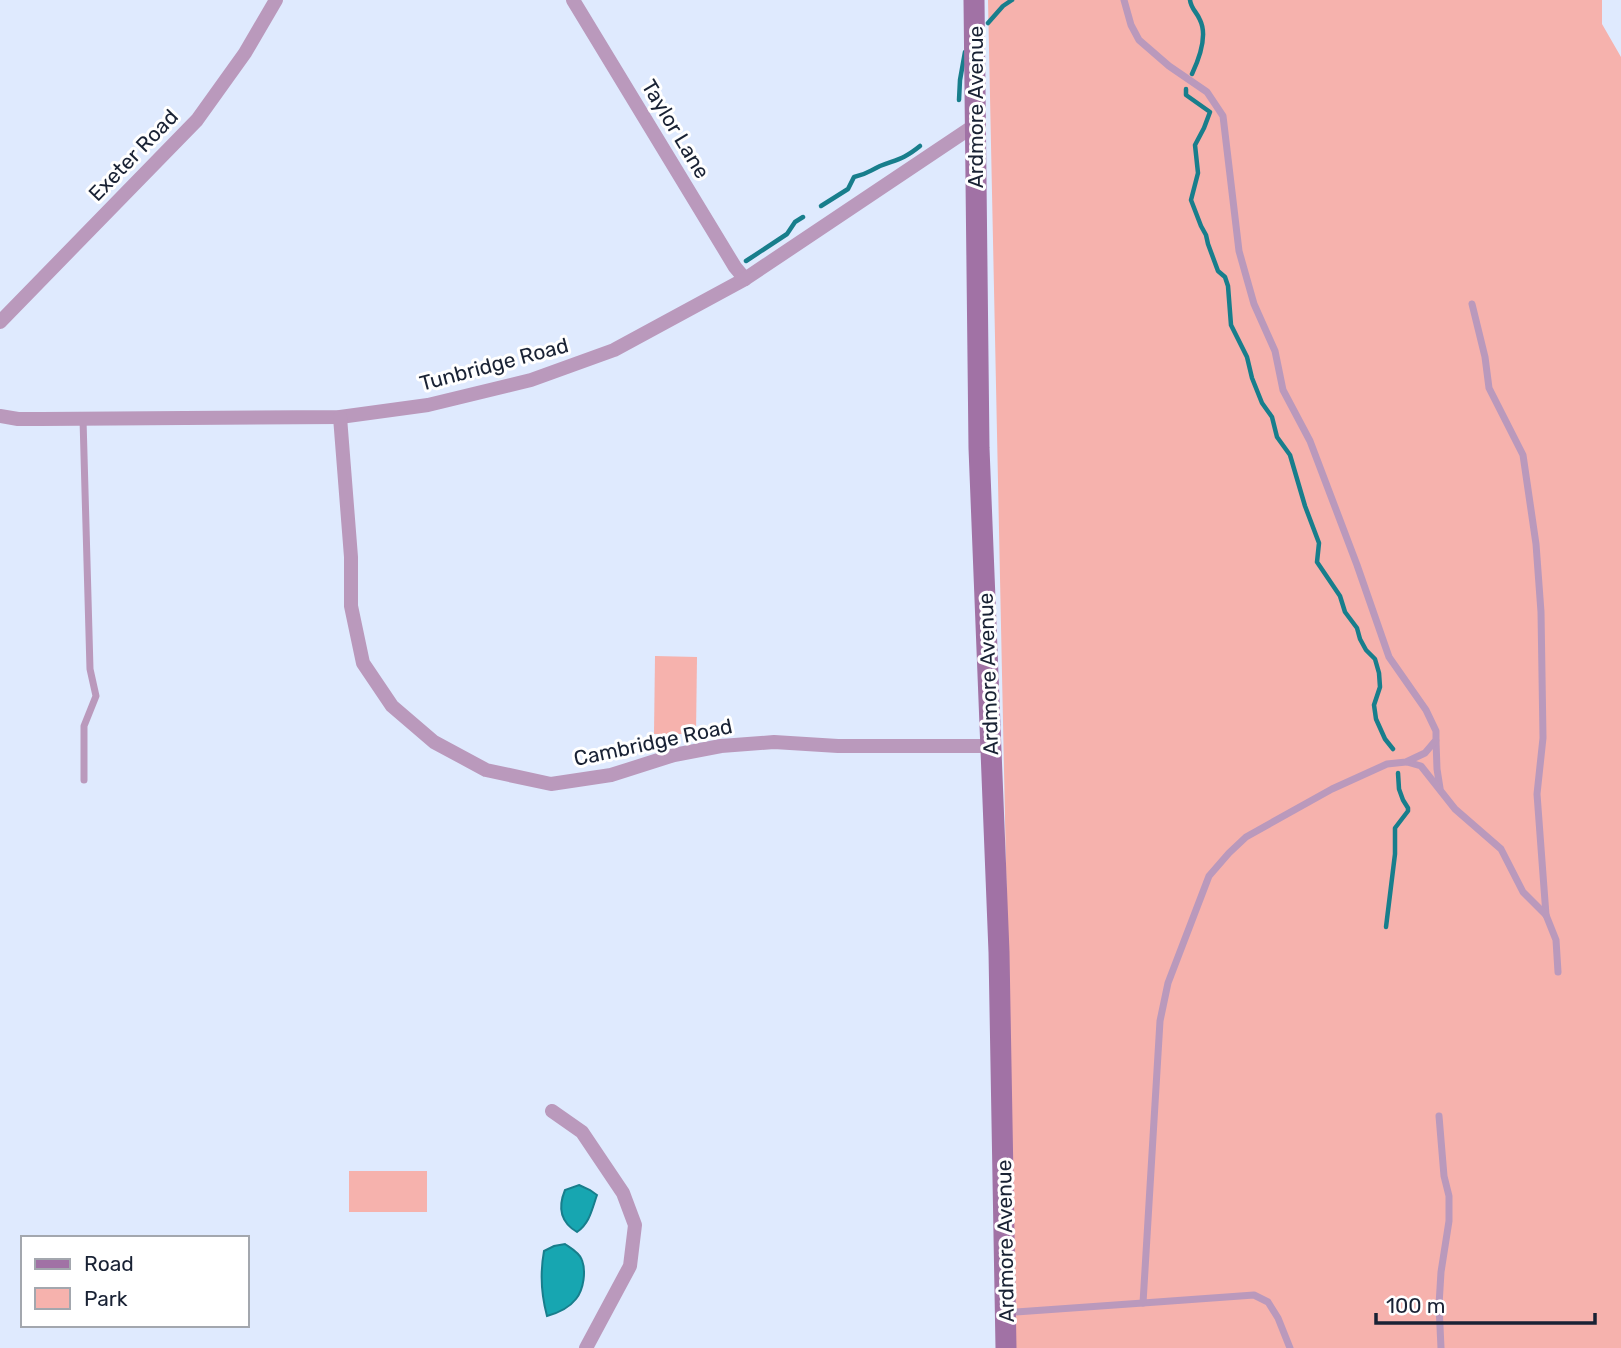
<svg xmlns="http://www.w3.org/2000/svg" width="1621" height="1348" viewBox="0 0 1621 1348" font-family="Rubik,sans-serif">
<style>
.green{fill:#f6b2ad}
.water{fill:#17a6b1;stroke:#187e8c;stroke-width:2}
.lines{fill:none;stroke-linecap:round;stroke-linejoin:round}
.stream{stroke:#187e8c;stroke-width:4.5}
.lane{stroke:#ba99bc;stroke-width:7}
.street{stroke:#ba99bc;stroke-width:14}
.secondary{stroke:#a172a5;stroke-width:21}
.labels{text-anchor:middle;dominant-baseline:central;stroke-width:6;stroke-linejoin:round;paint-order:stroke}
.street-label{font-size:21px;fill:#192234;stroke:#fff}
</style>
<rect width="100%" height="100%" fill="#dfeafe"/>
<g class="green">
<polygon points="988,0 1602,0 1602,24 1621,57 1621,1348 1016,1348"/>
<polygon points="655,656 697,657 696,734 654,734"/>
<rect x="349" y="1171" width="78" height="41"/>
</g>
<g class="water">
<path d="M579,1185L590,1190L597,1195C592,1209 590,1223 577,1232C560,1222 558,1207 565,1190Z"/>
<path d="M565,1244C571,1248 580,1253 582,1260C586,1271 584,1289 576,1299C569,1308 558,1313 547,1316C541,1294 540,1273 544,1251L554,1246Z"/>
</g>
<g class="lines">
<g class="stream">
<path d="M1190,0C1191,9 1197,12 1200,20C1208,36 1199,59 1192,74"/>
<polyline points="988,23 1003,6 1012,0"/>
<polyline points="1186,89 1186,95 1210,112 1204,128 1195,145 1198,173 1191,200 1201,226 1206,235 1208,244 1218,271 1225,277 1228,286 1231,325 1247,357 1252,378 1262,403 1272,417 1277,437 1290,455 1305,506 1319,543 1317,562 1340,596 1345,612 1357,628 1360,639 1366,650 1375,659 1379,673 1380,687 1374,705 1376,719 1385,739 1393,749"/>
<polyline points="959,100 960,80 965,52"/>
<path d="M821,206L848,189L854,177C868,174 869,171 880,166C898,159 904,159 920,146"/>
<polyline points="746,261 787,234 795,222 803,217"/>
<polyline points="1386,927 1395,854 1395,828 1408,811 1408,808 1403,800 1399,789 1398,773"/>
</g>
<g class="lane">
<polyline points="1472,304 1485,357 1489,388 1523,455 1536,544 1541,612 1543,738 1537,794 1546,915"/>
<polyline points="83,419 90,669 96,696 84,726 84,780"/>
<polyline points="1436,741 1437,769 1440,788"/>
<polyline points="1407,762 1421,766 1455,809 1501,849 1523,892 1546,915 1556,940 1558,972"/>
<polyline points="1439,1116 1444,1176 1449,1196 1449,1221 1441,1272 1439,1305 1441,1348"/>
<polyline points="1143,1303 1254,1295 1268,1302 1278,1318 1290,1348"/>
<polyline points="1015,1312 1143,1303 1160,1021 1168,983 1209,876 1229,853 1246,837 1332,789 1387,764 1406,762 1425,753 1436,740 1436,731 1426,710 1389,657 1357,565 1310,441 1283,390 1275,351 1254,304 1239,251 1223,116 1207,92 1169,66 1139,40 1131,25 1124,0"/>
</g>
<g class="street">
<polyline points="573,0 735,267 745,279"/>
<polyline points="0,322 197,120 245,53 276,0"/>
<polyline points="0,416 18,419 42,419 340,417 428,405 531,380 614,350 745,279 975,125"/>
<polyline points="340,417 351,557 351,606 363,663 392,706 434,742 486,770 551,784 611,775 674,755 721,746 774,742 838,746 991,746"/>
<polyline points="552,1111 582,1132 623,1193 635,1225 630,1266 586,1348"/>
</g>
<polyline class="secondary" points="974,0 979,448 999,952 1006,1348"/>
</g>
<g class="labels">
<g class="street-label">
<text transform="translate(975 107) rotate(-90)">Ardmore Avenue</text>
<text transform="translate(676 129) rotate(59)">Taylor Lane</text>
<text transform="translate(133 155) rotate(-46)">Exeter Road</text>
<text transform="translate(494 364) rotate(-15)">Tunbridge Road</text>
<text transform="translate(988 674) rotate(-92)">Ardmore Avenue</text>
<text transform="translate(653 742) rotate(-12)">Cambridge Road</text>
<text transform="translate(1005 1241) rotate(-91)">Ardmore Avenue</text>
</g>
</g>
<rect x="21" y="1236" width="228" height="91" fill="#ffffff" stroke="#a3a7ae" stroke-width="2"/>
<rect x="35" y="1259" width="35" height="10" fill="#a172a5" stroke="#a3a7ae" stroke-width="2"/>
<text x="84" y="1271" font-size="21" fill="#192234">Road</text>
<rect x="35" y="1288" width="35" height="21" fill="#f6b2ad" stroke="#a3a7ae" stroke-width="2"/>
<text x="84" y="1306" font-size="21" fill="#192234">Park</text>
<path d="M1376 1313v10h219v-10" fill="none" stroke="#192234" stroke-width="3.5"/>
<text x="1386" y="1313" font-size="21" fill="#192234" stroke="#ffffff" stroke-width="5" paint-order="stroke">100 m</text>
</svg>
